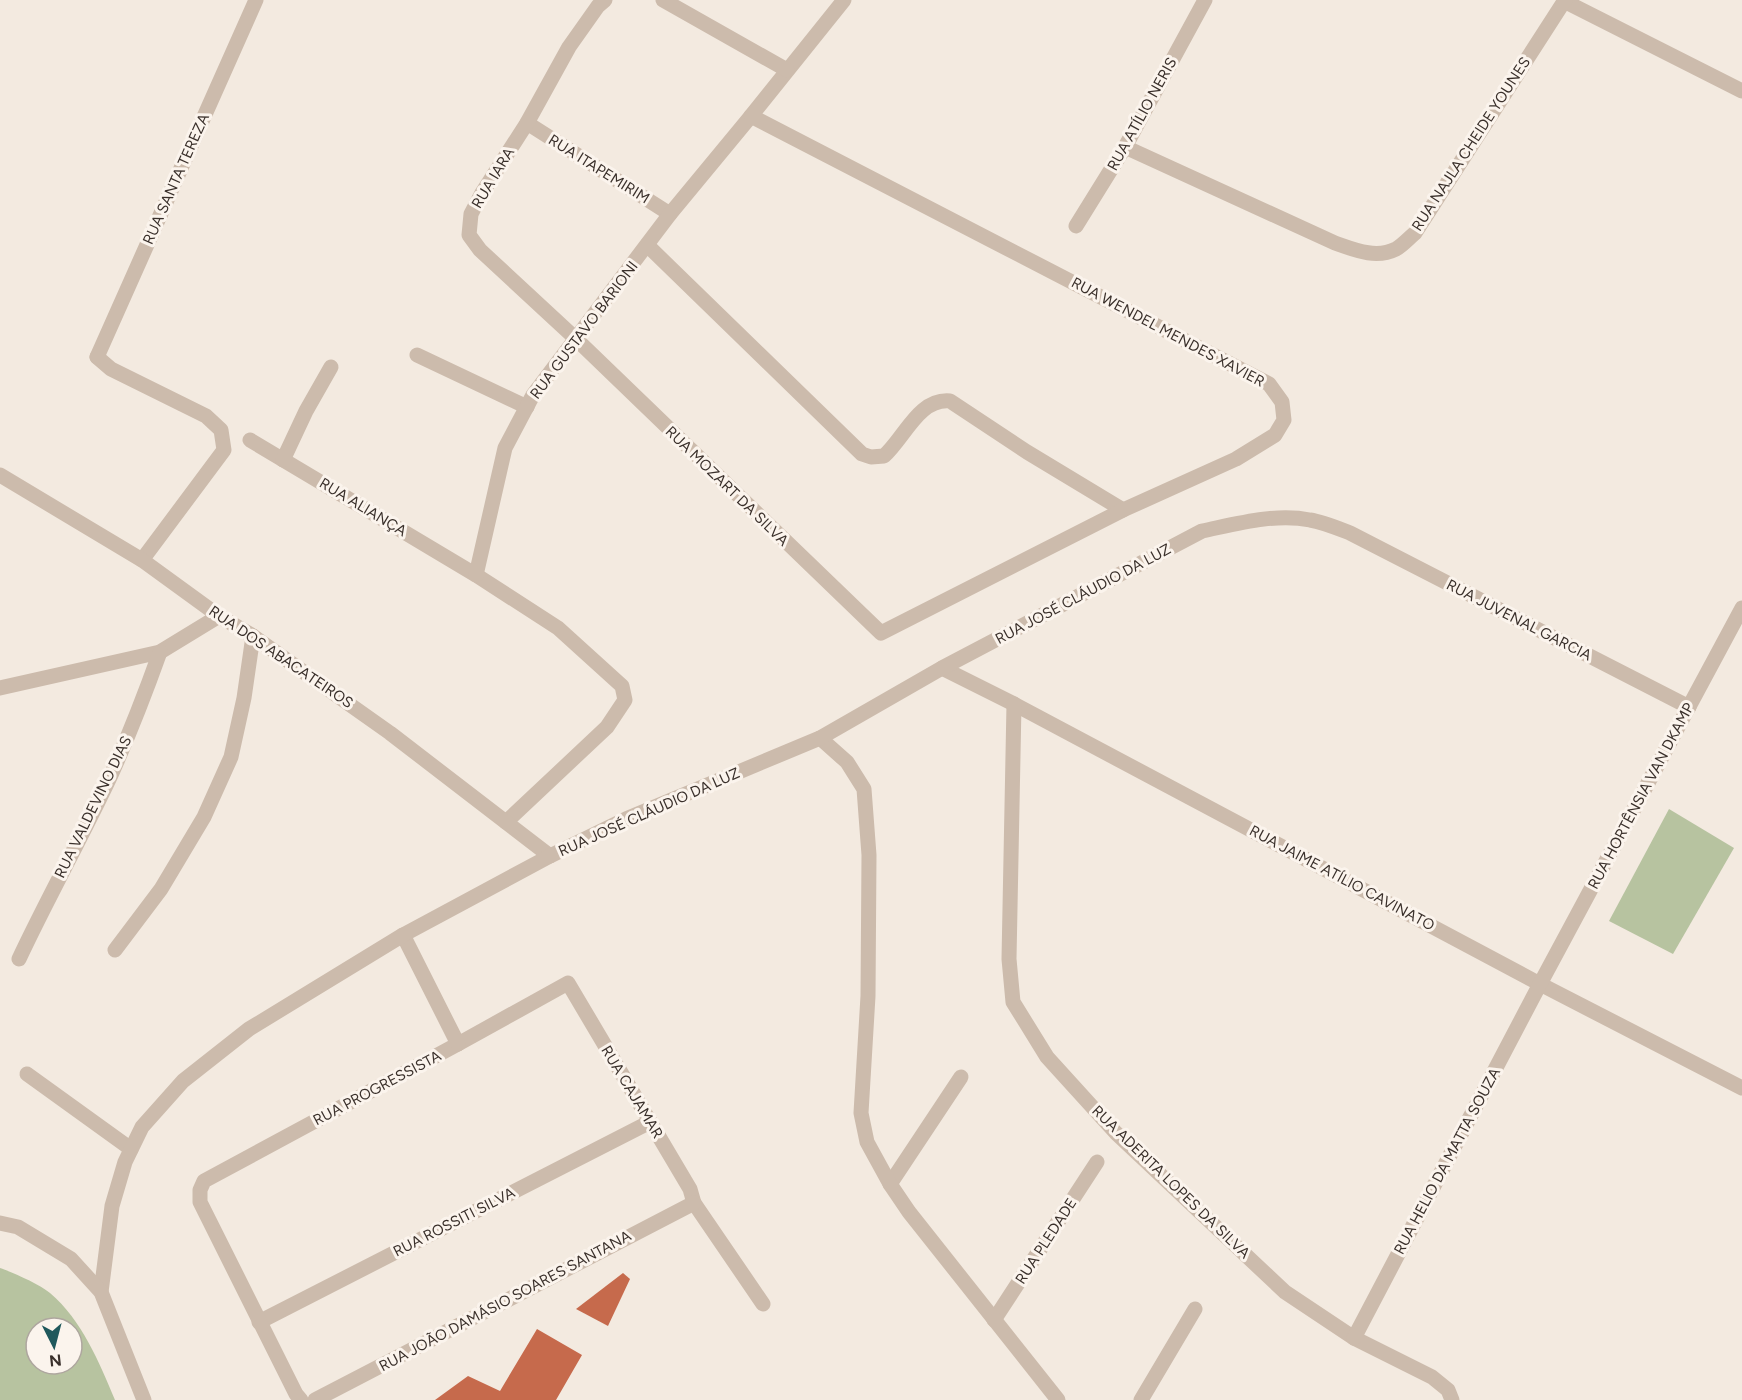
<svg xmlns="http://www.w3.org/2000/svg" width="1742" height="1400" viewBox="0 0 1742 1400" font-family="Figtree,sans-serif">
<style>
.green{fill:#b7c3a0;fill-rule:evenodd}
.building{fill:#c66a4c}
.lines{fill:none;stroke-linecap:round;stroke-linejoin:round}
.service{stroke:#ccbbac;stroke-width:15}
.minor{stroke:#ccbbac;stroke-width:15}
.tertiary{stroke:#ccbbac;stroke-width:15}
.labels{text-anchor:middle;dominant-baseline:central;stroke-width:6;stroke-linejoin:round;paint-order:stroke}
.street-label{font-size:15px;fill:#3a302b;stroke:#fbf4ed}
</style>
<rect width="100%" height="100%" fill="#f3eae0"/>
<g class="green">
<polygon points="1669,809 1734,848 1673,954 1609,921"/>
<path d="M0,1268C14,1273 39,1284 50,1293C82,1320 99,1362 115,1400H0ZM36,1328H72V1364H36Z"/>
</g>
<g class="building">
<polygon points="623,1273 630,1279 608,1326 576,1309"/>
<polygon points="537,1329 582,1355 556,1400 435,1400 468,1376 500,1391"/>
</g>
<g class="lines">
<g class="service">
<polyline points="527,123 670,214"/>
<path d="M647,245L862,454L871,457L884,456C905,437 919,398 950,401L1027,452L1123,510"/>
<polyline points="417,355 527,407"/>
<polyline points="97,357 111,369 206,416 221,430 224,450 142,560"/>
<polyline points="250,440 476,575 558,628 622,686 625,700 607,727 506,822"/>
<polyline points="283,460 306,411 331,367"/>
<polyline points="0,475 142,560 219,616 253,636 390,733 550,856"/>
<polyline points="476,575 505,448 533,395 670,214 751,116"/>
<polyline points="0,688 160,652 219,616"/>
<polyline points="115,950 161,889 204,817 231,757 244,698 253,636"/>
<path d="M19,959C48,897 82,837 111,775C129,735 145,694 160,652"/>
<polyline points="27,1074 131,1149"/>
<polyline points="890,1184 961,1077"/>
<polyline points="994,1320 1097,1162"/>
<polyline points="259,1322 650,1122"/>
<polyline points="301,1400 296,1394 200,1202 200,1190 204,1181 458,1044 568,983 690,1189 694,1203 763,1304"/>
<polyline points="315,1400 694,1203"/>
<polyline points="1141,1400 1195,1309"/>
</g>
<g class="minor">
<polyline points="605,0 598,6 569,47 527,123 482,193 471,214 469,235 480,250 575,338 881,633 1123,510 1236,459 1275,435 1284,420 1282,402 1269,384 751,116 844,0"/>
<polyline points="663,0 787,70"/>
<polyline points="1564,1 1742,91"/>
<path d="M1125,147L1335,243C1355,250 1376,259 1396,249C1403,245 1409,238 1415,233L1565,0"/>
<polyline points="1076,226 1125,147 1205,0"/>
<polyline points="97,357 256,0"/>
<polyline points="942,668 1014,704 1540,984 1742,1088"/>
<polyline points="1014,704 1009,959 1013,1002 1047,1057 1116,1133 1285,1292 1354,1338 1432,1377 1448,1390 1452,1400"/>
<polyline points="820,738 847,762 864,789 869,855 868,996 861,1113 867,1142 890,1184 909,1212 1058,1400"/>
<polyline points="403,935 458,1044"/>
<path d="M101,1292L112,1206L125,1162L142,1127L183,1081L249,1029L403,935L550,856L626,819L820,738L942,668L1202,531C1236,524 1275,513 1310,520C1323,522 1337,528 1350,533L1689,707"/>
<polyline points="1354,1338 1540,984 1742,608"/>
</g>
<polyline class="tertiary" points="0,1223 18,1227 71,1259 101,1292 144,1400"/>
</g>
<g class="labels">
<g class="street-label">
<text transform="translate(1142 114) rotate(-61)">RUA ATÍLIO NERIS</text>
<text transform="translate(1471 144) rotate(-57)">RUA NAJLA CHEIDE YOUNES</text>
<text transform="translate(599 169) rotate(32)">RUA ITAPEMIRIM</text>
<text transform="translate(493 178) rotate(-59)">RUA IARA</text>
<text transform="translate(176 179) rotate(-66)">RUA SANTA TEREZA</text>
<text transform="translate(584 330) rotate(-53)">RUA GUSTAVO BARIONI</text>
<text transform="translate(1168 332) rotate(28)">RUA WENDEL MENDES XAVIER</text>
<text transform="translate(727 486) rotate(44)">RUA MOZART DA SILVA</text>
<text transform="translate(363 507) rotate(31)">RUA ALIANÇA</text>
<text transform="translate(1083 594) rotate(-28)">RUA JOSÉ CLÁUDIO DA LUZ</text>
<text transform="translate(1519 620) rotate(27)">RUA JUVENAL GARCIA</text>
<text transform="translate(281 657) rotate(34)">RUA DOS ABACATEIROS</text>
<text transform="translate(1641 796) rotate(-62)">RUA HORTÊNSIA VAN DKAMP</text>
<text transform="translate(93 807) rotate(-64)">RUA VALDEVINO DIAS</text>
<text transform="translate(649 812) rotate(-24)">RUA JOSÉ CLÁUDIO DA LUZ</text>
<text transform="translate(1342 878) rotate(28)">RUA JAIME ATÍLIO CAVINATO</text>
<text transform="translate(377 1088) rotate(-28)">RUA PROGRESSISTA</text>
<text transform="translate(632 1092) rotate(59)">RUA CAJAMAR</text>
<text transform="translate(1447 1161) rotate(-62)">RUA HELIO DA MATTA SOUZA</text>
<text transform="translate(1171 1182) rotate(44)">RUA ADERITA LOPES DA SILVA</text>
<text transform="translate(454 1222) rotate(-27)">RUA ROSSITI SILVA</text>
<text transform="translate(1046 1241) rotate(-57)">RUA PLEDADE</text>
<text transform="translate(505 1301) rotate(-28)">RUA JOÃO DAMÁSIO SOARES SANTANA</text>
</g>
</g>
<g transform="translate(54 1346) rotate(174)"><circle r="28" fill="#fbf4ed" stroke="#aea69f" stroke-width="1.5"/>
<path d="M0-4.5L10 22L0 15L-10 22Z" fill="#1f585c"/>
<text y="-9" font-size="16" font-weight="bold" text-anchor="middle" fill="#3a302b">N</text>
</g>
</svg>
